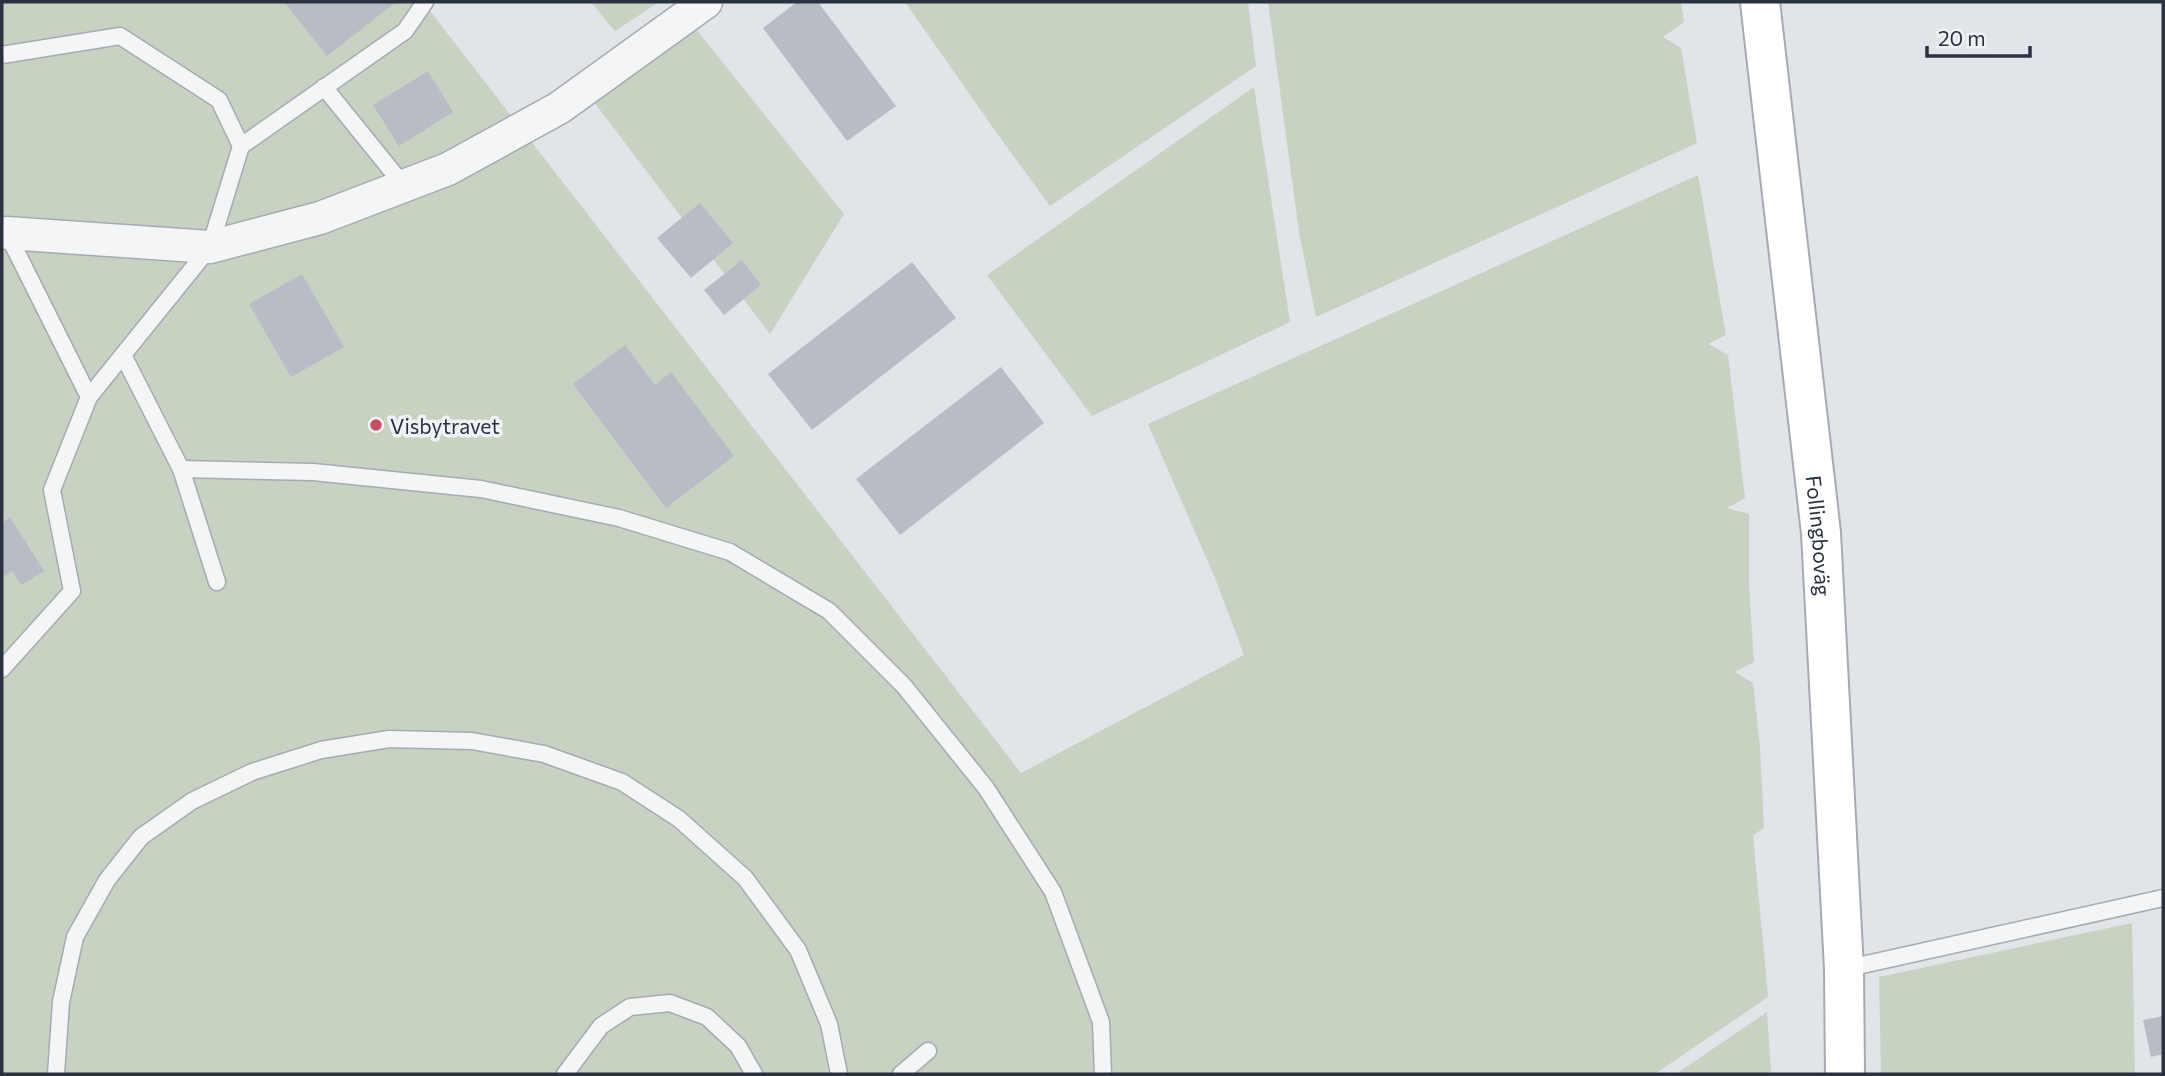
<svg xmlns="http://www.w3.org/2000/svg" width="2165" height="1076" viewBox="0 0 2165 1076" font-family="Commissioner,sans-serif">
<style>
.green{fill:#c7d2c2}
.building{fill:#b8bdc5}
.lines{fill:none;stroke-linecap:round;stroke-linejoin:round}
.lane-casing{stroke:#a6abb2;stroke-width:19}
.street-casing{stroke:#a6abb2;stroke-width:35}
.secondary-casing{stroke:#a6abb2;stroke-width:42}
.lane{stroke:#f3f5f7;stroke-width:16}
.street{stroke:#f3f5f7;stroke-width:32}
.secondary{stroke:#fff;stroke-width:38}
.poi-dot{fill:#c54e65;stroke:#f0f3f6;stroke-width:2.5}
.labels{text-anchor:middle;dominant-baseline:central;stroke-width:7;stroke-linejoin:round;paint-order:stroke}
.poi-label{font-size:21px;fill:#2a323f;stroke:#f0f3f6;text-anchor:start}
.street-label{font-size:21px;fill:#2a323f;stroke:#f0f3f6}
</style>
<rect width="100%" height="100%" fill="#e1e4e8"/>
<g class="green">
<polygon points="2,2 423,2 1021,773 1244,655 1215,578 1148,424 1698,175 1726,335 1708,344 1728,355 1745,498 1727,508 1749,514 1749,585 1754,662 1735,672 1753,683 1760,746 1764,828 1753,835 1768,997 1655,1074 2,1074"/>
<polygon points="591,2 659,2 615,31"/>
<polygon points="905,2 1248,2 1256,66 1050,206 1001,139"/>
<polygon points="1268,2 1681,2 1684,22 1663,37 1681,48 1697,143 1316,317 1299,232"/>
<polygon points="696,29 844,214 770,334 594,102"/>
<polygon points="1254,87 1290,322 1092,416 987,275"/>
<polygon points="2132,923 2135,1074 1881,1074 1879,977"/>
<polygon points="1767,1012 1771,1074 1676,1074"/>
</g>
<g class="building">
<polygon points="284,2 396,2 327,56"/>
<polygon points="797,2 818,2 896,106 847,141 763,28"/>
<polygon points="428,71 453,112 399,146 373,105"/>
<polygon points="700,203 733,243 691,278 657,238"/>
<polygon points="742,260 761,285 724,315 704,290"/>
<polygon points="912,262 956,318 812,430 768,374"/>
<polygon points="302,274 344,347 291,377 249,304"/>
<polygon points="625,345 655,385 671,372 734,456 666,508 573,384"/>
<polygon points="1001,367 1044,423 900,535 856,479"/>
<polygon points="10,517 44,571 21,585 12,571 2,577 2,523"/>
<polygon points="2163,1016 2163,1054 2151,1057 2143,1020"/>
</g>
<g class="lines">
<defs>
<g id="lane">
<polyline points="2,55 120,36 219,100 241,146 210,247 89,397 52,490 72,591 2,669"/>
<polyline points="324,87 404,186"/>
<polyline points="241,146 405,31 425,2"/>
<polyline points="4,232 7,233 89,397"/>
<polyline points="123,355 181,469 217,582"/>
<polyline points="181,469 313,472 481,489 619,518 730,552 829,611 904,686 986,788 1053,892 1101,1022 1103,1074"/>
<polyline points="1844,969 2163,898"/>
<polyline points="56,1074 61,1002 75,937 107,880 141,837 192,801 252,772 321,750 389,739 472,741 544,754 622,782 679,819 745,878 798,950 829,1024 839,1074"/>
<polyline points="565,1074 601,1026 630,1007 670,1003 707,1017 738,1046 754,1074"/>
<polyline points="901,1074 928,1051"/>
</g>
<polyline id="street" points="7,233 210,247 320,218 448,169 559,108 706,2"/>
<g id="secondary">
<path id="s1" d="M1760,2L1821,533L1844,969L1845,1074"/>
</g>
</defs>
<use href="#lane" class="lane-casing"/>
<use href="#street" class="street-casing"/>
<use href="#secondary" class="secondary-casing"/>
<use href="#lane" class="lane"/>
<use href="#street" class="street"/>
<use href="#secondary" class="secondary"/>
</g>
<circle class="poi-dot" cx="376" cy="425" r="7"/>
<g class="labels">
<g class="poi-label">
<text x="390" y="425">Visbytravet</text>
</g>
<g class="street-label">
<text stroke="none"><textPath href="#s1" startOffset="537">Follingboväg</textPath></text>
</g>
</g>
<rect width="2165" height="1076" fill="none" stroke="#2a323f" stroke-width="7"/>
<path d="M1927 46v10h103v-10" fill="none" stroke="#2a323f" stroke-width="3.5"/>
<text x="1938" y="46" font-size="21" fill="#2a323f" stroke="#f0f3f6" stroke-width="5" paint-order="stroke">20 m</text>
</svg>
